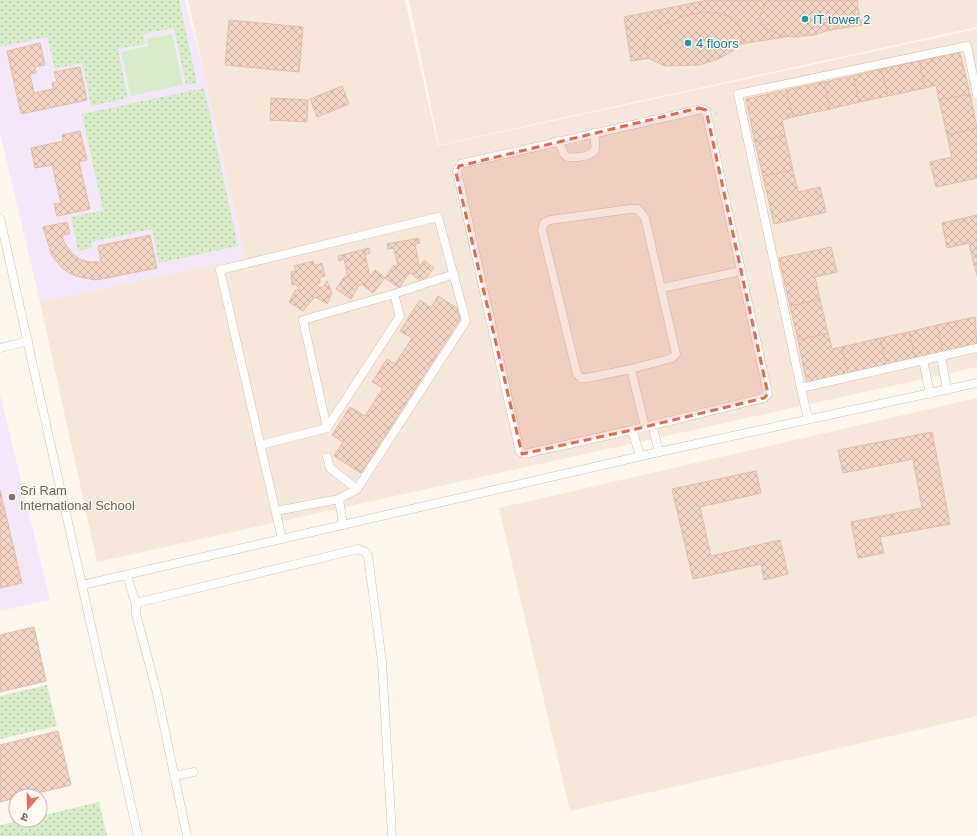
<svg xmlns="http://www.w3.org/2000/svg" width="977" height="836" viewBox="0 0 977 836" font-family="Helvetica,'Noto Sans Devanagari',sans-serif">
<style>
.residential{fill:#f5e8da}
.education{fill:#f3e8fa}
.park{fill:url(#park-dots)}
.pitch{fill:#d8ecc9}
.building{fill:url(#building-cross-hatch);stroke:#e6bba3}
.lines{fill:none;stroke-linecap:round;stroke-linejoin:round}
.minor-casing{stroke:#d1beb0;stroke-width:9}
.minor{stroke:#fff;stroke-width:8}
.marked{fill:#dc6d51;fill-opacity:0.2;stroke:#dc6d51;stroke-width:3;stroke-dasharray:8 5;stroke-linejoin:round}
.culture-dot{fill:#0f9aa8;stroke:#fffaf3;stroke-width:1.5}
.education-dot{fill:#8d6e63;stroke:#fffaf3;stroke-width:1.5}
.labels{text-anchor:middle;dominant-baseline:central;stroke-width:3;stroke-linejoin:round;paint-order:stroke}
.culture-label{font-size:13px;fill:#0d838f;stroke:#fffaf3;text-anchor:start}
.education-label{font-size:13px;fill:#785e54;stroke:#fffaf3;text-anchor:start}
</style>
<defs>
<pattern id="park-dots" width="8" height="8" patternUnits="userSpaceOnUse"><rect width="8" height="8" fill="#d8ecc9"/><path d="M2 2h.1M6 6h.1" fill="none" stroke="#b4c2a5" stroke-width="1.8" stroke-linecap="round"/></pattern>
<pattern id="building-cross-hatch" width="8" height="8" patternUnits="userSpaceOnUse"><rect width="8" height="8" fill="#f3d5c3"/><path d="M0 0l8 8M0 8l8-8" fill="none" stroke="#cab0a1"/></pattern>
</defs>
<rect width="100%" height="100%" fill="#fdf6ec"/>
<g class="residential">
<polygon points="188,0 405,0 438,146 977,29 977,367 97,562 40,302 245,258"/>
<polygon points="409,0 977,0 977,27 439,145"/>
<polygon points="977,398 977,716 570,811 499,508"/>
</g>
<g class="education">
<polygon points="0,0 185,0 207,85 245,258 40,302 0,133"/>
<polygon points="0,394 50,600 0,611"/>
</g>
<g class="park">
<polygon points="0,0 179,0 197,83 186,85 174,28 143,34 145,44 118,49 128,98 91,106 82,63 55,69 47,37 0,47"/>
<polygon points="204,88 238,246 159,263 152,229 91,242 92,248 78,251 71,217 103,210 82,114"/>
<polygon points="47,685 57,726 0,739 0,696"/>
<polygon points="99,802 107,836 0,836 0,825 22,820 40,820 40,816"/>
</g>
<polygon class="pitch" points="172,34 183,85 131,96 121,52 148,46 147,39"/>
<g class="building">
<polygon points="708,0 856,0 862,25 631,61 624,17"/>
<polygon points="770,0 857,0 858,3 854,15 848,21 833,29 814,35 793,37 780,35 765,28 759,18 764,6"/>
<polygon points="703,12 720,13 733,18 741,27 742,38 739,45 733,51 718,59 699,65 665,66 650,59 644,48 648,37 658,27 684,16"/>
<polygon points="229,20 303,27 299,72 225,65"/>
<polygon points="40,43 45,65 35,67 36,73 30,74 34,93 53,89 52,83 57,82 54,72 80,67 87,100 21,114 7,51"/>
<polygon points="960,52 970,94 939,100 936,85 925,88 919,61"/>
<polygon points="919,61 925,88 888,96 881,69"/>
<polygon points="881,69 888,96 859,102 853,76"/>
<polygon points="853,76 859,102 830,109 824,82"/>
<polygon points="824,82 830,109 793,117 786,90"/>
<polygon points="342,86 349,104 317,117 310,99"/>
<polygon points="786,90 793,117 782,120 785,135 755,142 746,99"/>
<polygon points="970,94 977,128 947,135 939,100"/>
<polygon points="271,98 308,100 307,122 270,120"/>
<polygon points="977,128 977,178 936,187 930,162 952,157 947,135"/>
<polygon points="80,131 87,160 79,162 90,209 57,216 54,204 61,203 52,165 35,168 31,148 63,141 62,135"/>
<polygon points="785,135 793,170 763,176 755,142"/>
<polygon points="793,170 798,192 820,187 826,212 774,224 763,176"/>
<polygon points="977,215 977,265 974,265 969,243 947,248 942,223"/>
<polygon points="67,222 70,234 62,235 64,242 70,251 79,259 90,262 101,262 98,246 150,235 157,268 96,280 79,277 71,274 63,269 52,256 43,227"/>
<polygon points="419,238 420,243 415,244 419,266 424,260 434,268 422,283 412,274 413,273 408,274 399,288 385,278 394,265 398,267 394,248 388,249 387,244"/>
<polygon points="831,247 837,272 815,277 820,299 790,306 779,258"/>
<polygon points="369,248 370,253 365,255 370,276 375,270 385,278 373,293 363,285 364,284 359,285 351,299 336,289 345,276 348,278 344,259 339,261 338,256"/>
<polygon points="313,261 314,266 322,263 325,276 320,277 320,283 317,284 318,287 323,287 327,281 332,293 327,304 317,298 318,297 312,298 313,299 303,311 289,302 296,289 300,291 296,284 292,285 291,272 296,271 294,266"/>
<polygon points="974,265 977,265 977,276"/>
<polygon points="438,296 464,313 361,473 334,456 343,442 332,435 350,407 365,416 383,388 372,382 387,359 395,364 412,338 400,331 420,300 431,308"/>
<polygon points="820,299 828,333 798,340 790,306"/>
<polygon points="975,317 977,345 943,352 937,325"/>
<polygon points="937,325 943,352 915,359 909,332"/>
<polygon points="909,332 915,359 886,365 880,338"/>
<polygon points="828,333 832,349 842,347 848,373 807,383 798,340"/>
<polygon points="880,338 886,365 848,373 842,347"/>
<polygon points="932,432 950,524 880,537 884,553 858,558 851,522 922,508 913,459 843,473 838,450"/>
<polygon points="756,471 761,493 700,507 711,556 780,540 788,574 764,580 761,564 693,579 672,489"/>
<polygon points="0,490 22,583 0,588"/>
<polygon points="34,627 46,681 0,692 0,635"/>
<polygon points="58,731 71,785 25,796 16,796 16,798 0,802 0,745"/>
</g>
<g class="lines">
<defs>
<g id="minor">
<polyline points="977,95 967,46 738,94 801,388 977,348"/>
<path d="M558,141L564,154L567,157C574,158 593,157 595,149C596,144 594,137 594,133"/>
<polyline points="0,218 138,836"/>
<polyline points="662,288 741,271"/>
<polyline points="0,348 28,341"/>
<polyline points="941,356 947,390"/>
<polyline points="923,360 930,394"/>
<polyline points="631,369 672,358 676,354 645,218 638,209 630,209 550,220 544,223 542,230 577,374 581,378 587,378 631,369 645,427"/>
<polyline points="801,388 808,419"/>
<polyline points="327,428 303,320 394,294"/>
<polyline points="632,430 764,398 768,394 706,111 702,109 461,164 457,171 520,452 524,454 632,430 640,456"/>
<polyline points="654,432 659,452"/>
<polyline points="260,445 327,428 400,316 394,294 454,274"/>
<polyline points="327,457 330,468 357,489"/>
<polyline points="276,511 339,499"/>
<polyline points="282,539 220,270 438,217 466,321 357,489 339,499 343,525"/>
<polyline points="127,575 136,605"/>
<polyline points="82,585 659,452 977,383"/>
<polyline points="174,776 194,772"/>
<polyline points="187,836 157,693 136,614 136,605 140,602 358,549 365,552 368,556 382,662 392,836"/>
</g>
</defs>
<use href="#minor" class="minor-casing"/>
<use href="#minor" class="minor"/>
</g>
<path class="marked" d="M699,108L706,110L768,394L764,398L632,430L522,454L456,173L459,166Z"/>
<g class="culture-dot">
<circle cx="805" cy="19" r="4"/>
<circle cx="688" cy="43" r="4"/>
</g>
<circle class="education-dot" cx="12" cy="497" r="4"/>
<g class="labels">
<g class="culture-label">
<text x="813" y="19">IT tower 2</text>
<text x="696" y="43">4 floors</text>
</g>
<g class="education-label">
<text x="20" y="490">Sri Ram<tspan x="20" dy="15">International School</tspan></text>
</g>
</g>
<g transform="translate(28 808) rotate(200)"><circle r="19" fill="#fffaf3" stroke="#cabbb1"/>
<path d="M0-3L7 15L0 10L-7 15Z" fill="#e76f51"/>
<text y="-6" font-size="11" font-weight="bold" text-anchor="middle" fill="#7a5c4d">उ</text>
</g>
</svg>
